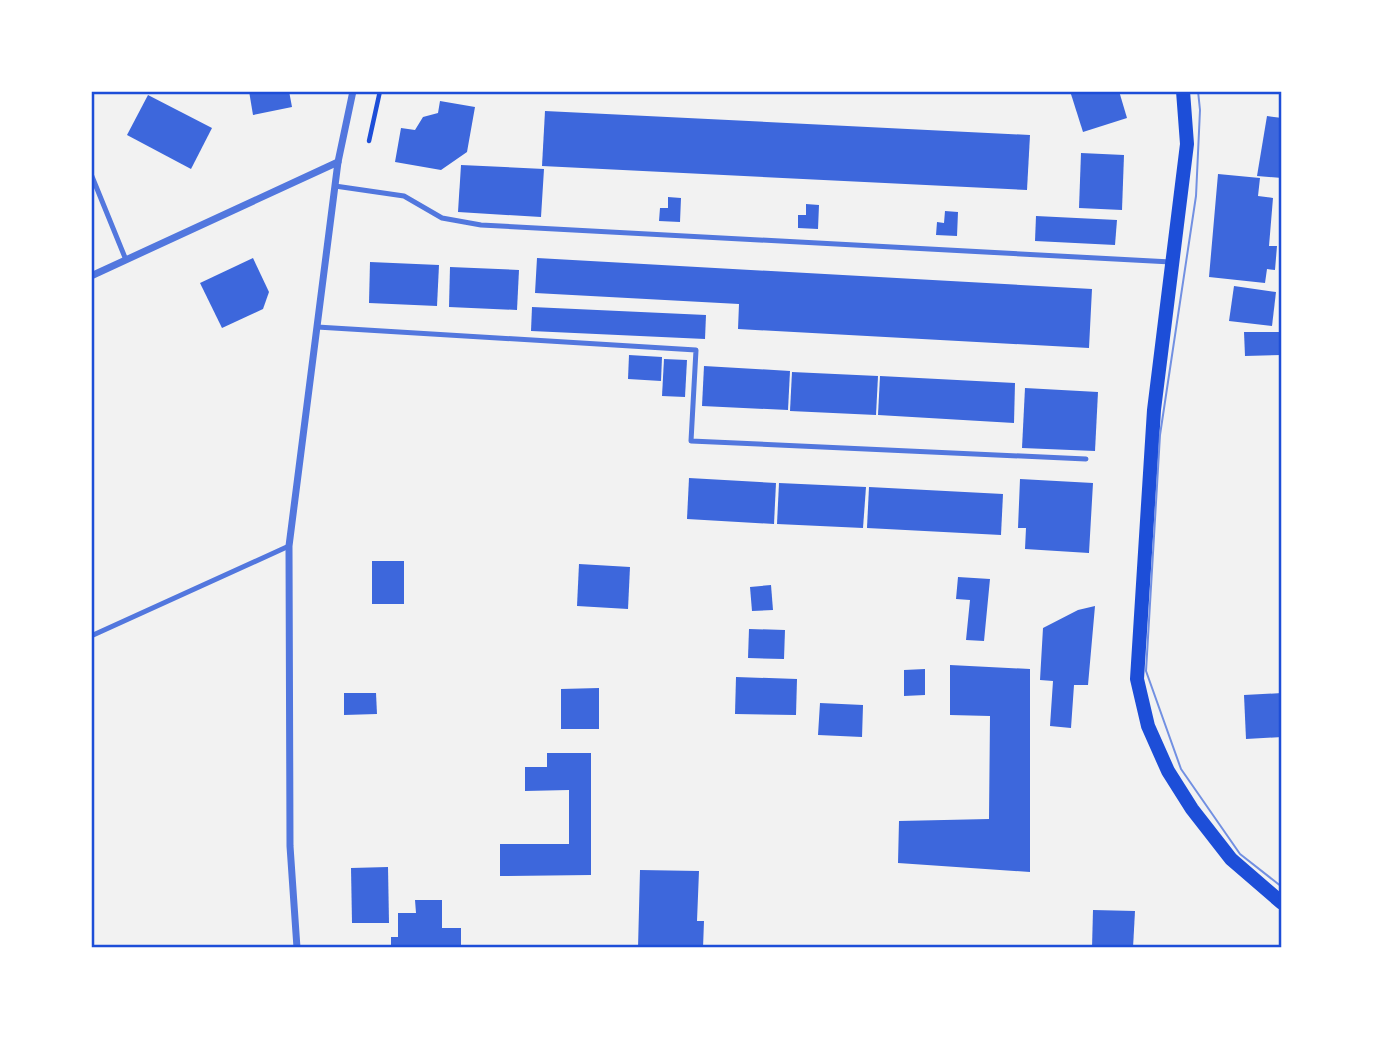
<svg xmlns="http://www.w3.org/2000/svg" width="1373" height="1039" viewBox="0 0 1373 1039" font-family="'Times New Roman',serif">
<style>
.building{fill:#3d67dc}
.lines{fill:none;stroke-linecap:round;stroke-linejoin:round}
.path{stroke:#1d4ed8;stroke-width:4.5}
.service{stroke:#5277de;stroke-width:5}
.minor{stroke:#5277de;stroke-width:7}
.secondary{stroke:#1d4ed8;stroke-width:14}
.tram{stroke:#7290e2;stroke-width:2}
.neatline{fill:none;stroke:#1d4ed8;stroke-width:2.5}
</style>
<rect width="100%" height="100%" fill="#f2f2f2"/>
<g class="building">
<polygon points="249,91 289,91 292,107 253,115"/>
<polygon points="1070,91 1119,91 1127,118 1083,132"/>
<polygon points="148,95 212,128 191,169 127,135"/>
<polygon points="440,101 475,107 467,152 441,170 395,162 401,128 415,130 423,117 438,113"/>
<polygon points="545,111 1030,135 1027,190 542,166"/>
<polygon points="1267,116 1282,118 1282,178 1257,176"/>
<polygon points="1081,153 1124,155 1122,210 1079,208"/>
<polygon points="461,165 544,169 541,217 458,212"/>
<polygon points="1218,174 1260,178 1258,196 1273,198 1269,246 1277,246 1275,270 1267,269 1265,283 1209,277"/>
<polygon points="668,197 681,198 680,222 659,221 660,208 668,208"/>
<polygon points="806,204 819,205 818,229 798,228 798,215 806,215"/>
<polygon points="945,211 958,212 957,236 936,235 937,222 944,223"/>
<polygon points="1036,216 1117,220 1115,245 1035,241"/>
<polygon points="253,258 269,292 263,309 222,328 200,283"/>
<polygon points="537,258 1092,289 1089,348 738,329 739,304 535,293"/>
<polygon points="370,262 439,265 437,306 369,303"/>
<polygon points="450,267 519,270 517,310 449,307"/>
<polygon points="1234,286 1276,292 1272,326 1229,321"/>
<polygon points="532,307 706,315 705,339 531,331"/>
<polygon points="1244,332 1282,332 1282,355 1245,356"/>
<polygon points="629,355 662,357 661,381 628,379"/>
<polygon points="664,359 687,360 685,397 662,396"/>
<polygon points="704,366 790,371 788,410 702,406"/>
<polygon points="792,372 878,376 876,415 790,411"/>
<polygon points="880,376 1015,383 1014,423 878,415"/>
<polygon points="1025,388 1098,392 1095,451 1022,448"/>
<polygon points="689,478 776,483 774,524 687,519"/>
<polygon points="1020,479 1093,483 1089,553 1025,549 1026,528 1018,528"/>
<polygon points="779,483 866,487 863,528 777,524"/>
<polygon points="869,487 1003,494 1001,535 867,528"/>
<rect x="372" y="561" width="32" height="43"/>
<polygon points="579,564 630,567 628,609 577,606"/>
<polygon points="958,577 990,579 984,641 966,640 970,600 956,599"/>
<polygon points="771,585 773,610 752,611 750,587"/>
<polygon points="1095,606 1088,685 1074,685 1071,728 1050,726 1053,681 1040,680 1043,628 1078,610"/>
<polygon points="749,629 785,630 784,659 748,658"/>
<polygon points="950,665 1030,669 1030,872 898,863 899,821 989,819 990,716 950,715"/>
<polygon points="925,669 925,695 904,696 904,670"/>
<polygon points="736,677 797,679 796,715 735,714"/>
<polygon points="599,688 599,729 561,729 561,689"/>
<polygon points="344,693 376,693 377,714 344,715"/>
<polygon points="1282,693 1282,737 1246,739 1244,695"/>
<polygon points="820,703 863,705 862,737 818,735"/>
<polygon points="547,753 591,753 591,875 500,876 500,844 569,844 569,790 525,791 525,767 547,767"/>
<polygon points="388,867 389,923 352,923 351,868"/>
<polygon points="640,870 699,871 697,921 704,921 703,948 638,948"/>
<polygon points="415,900 442,900 442,928 461,928 461,948 391,948 391,937 398,937 398,913 416,913"/>
<polygon points="1093,910 1135,911 1133,948 1092,948"/>
</g>
<g class="lines">
<polyline class="path" points="369,141 380,91"/>
<g class="service">
<polyline points="91,174 126,260"/>
<polyline points="335,186 404,196 442,218 481,225 1171,262"/>
<polyline points="317,327 696,350 691,441 1086,459"/>
<polyline points="91,636 289,546"/>
</g>
<g class="minor">
<polyline points="91,276 338,162"/>
<polyline points="297,948 290,846 289,546 338,162 353,91"/>
</g>
<polyline class="secondary" points="1183,91 1187,144 1154,410 1137,679 1148,726 1168,771 1192,809 1231,859 1282,903"/>
<polyline class="tram" points="1198,91 1200,110 1196,196 1160,435 1146,671 1181,769 1240,854 1282,887"/>
</g>
<rect width="1373" height="1039" fill="none" stroke="#ffffff" stroke-width="186"/>
<rect x="93" y="93" width="1187" height="853" class="neatline"/>
</svg>
